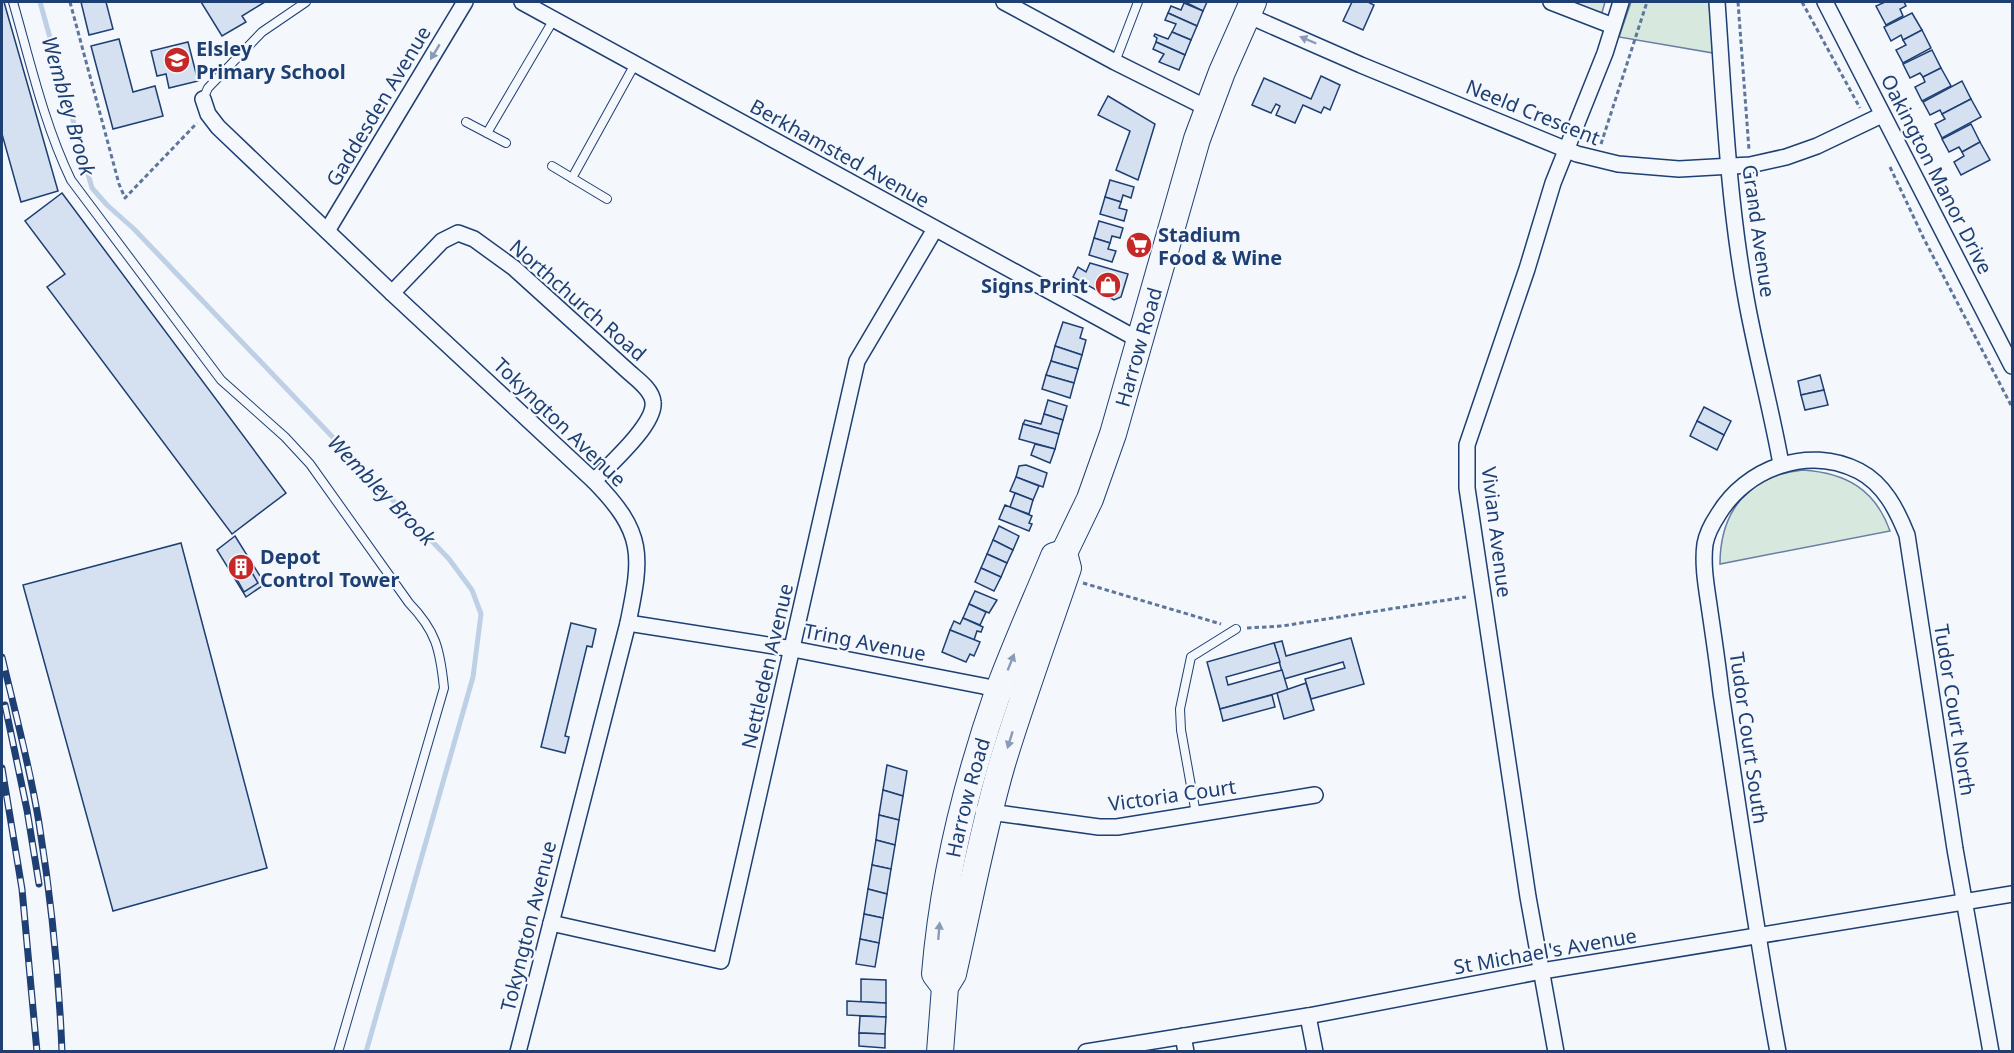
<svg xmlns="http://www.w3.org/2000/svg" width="2014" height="1053" viewBox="0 0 2014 1053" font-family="'Noto Sans',sans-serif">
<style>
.green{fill:#d7e8df;stroke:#687fa3;stroke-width:1.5}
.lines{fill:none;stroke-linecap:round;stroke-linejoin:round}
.stream{stroke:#bed0e5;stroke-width:5}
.building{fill:#d5e0f0;stroke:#1d3f73;stroke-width:1.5}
.service-casing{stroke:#1d3f73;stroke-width:10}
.minor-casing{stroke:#1d3f73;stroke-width:18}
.primary-casing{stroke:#1d3f73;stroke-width:28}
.path{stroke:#5e769c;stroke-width:3;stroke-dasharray:4.5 3;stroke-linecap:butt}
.service{stroke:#f4f7fb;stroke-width:8}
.minor{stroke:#f4f7fb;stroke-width:15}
.primary{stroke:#f4f7fb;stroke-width:26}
.rail-casing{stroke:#1d3f73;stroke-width:7}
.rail{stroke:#f4f7fb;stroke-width:4.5;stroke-dasharray:14;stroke-linecap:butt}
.oneway{fill:#889bb7}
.labels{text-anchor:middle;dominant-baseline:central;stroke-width:4.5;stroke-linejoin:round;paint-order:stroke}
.poi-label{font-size:20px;font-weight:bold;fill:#1d3f73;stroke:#f4f7fb;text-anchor:start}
.street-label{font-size:20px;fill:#1d3f73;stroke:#f4f7fb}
.water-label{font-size:21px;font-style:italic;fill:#1d3f73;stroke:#f4f7fb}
</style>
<rect width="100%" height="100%" fill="#f4f7fb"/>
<g class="green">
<polygon points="1566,2 1605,2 1601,16"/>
<polygon points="1631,2 1709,2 1713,53 1619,37"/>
<path d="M1803,470C1846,473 1875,489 1890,531L1720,564C1720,511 1749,475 1803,470Z"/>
</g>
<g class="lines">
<polyline class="stream" points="40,2 92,188 107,205 134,229 449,559 472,590 481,614 473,677 366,1052"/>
</g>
<g class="building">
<polygon points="2,2 4,2 58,191 21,202 2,134"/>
<polygon points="81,2 106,2 113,29 89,35"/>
<polygon points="201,2 265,2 242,16 246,22 222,36"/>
<polygon points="1185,2 1207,2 1203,11"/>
<polygon points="1352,2 1368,2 1374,5 1363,30 1343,21"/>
<polygon points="1885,2 1904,2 1906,6 1900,9 1903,16 1886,25 1876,6"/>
<polygon points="1184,3 1203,11 1197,26 1168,13 1171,6 1181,10"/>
<polygon points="1168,13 1197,26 1191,40 1172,32 1176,24 1165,20"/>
<polygon points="1912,13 1922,30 1903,40 1901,35 1891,41 1884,27"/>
<polygon points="1922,30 1931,48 1903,63 1896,50 1906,45 1903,40"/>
<polygon points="1172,32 1191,40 1185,55 1156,42 1157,38 1154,36 1155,34 1168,39"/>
<polygon points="119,39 133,92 155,86 163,116 113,129 91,46"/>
<polygon points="188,42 198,81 169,88 166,74 157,76 151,51"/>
<polygon points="1156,42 1185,55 1179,70 1159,62 1164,54 1153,49"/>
<polygon points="1932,50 1941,68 1923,77 1920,73 1910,78 1903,64"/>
<polygon points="1941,68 1951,86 1922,101 1915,87 1925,82 1923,77"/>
<polygon points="1321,76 1340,85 1330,110 1324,107 1321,113 1303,105 1295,123 1276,115 1280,106 1276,104 1271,113 1252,105 1264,78 1311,99"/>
<polygon points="1962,81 1971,99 1942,114 1940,110 1930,115 1923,102"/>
<polygon points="1108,96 1155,124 1138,180 1116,170 1130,131 1098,115"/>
<polygon points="1971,99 1981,117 1942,138 1935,124 1945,119 1942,114"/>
<polygon points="1971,124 1980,142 1962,152 1959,147 1949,152 1942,139"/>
<polygon points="1980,142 1990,160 1961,175 1954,162 1964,156 1962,152"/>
<polygon points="1110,180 1134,187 1131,198 1123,195 1121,202 1105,197"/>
<polygon points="62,193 286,493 232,534 47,287 65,274 25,221"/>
<polygon points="1105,197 1121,202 1119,208 1127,210 1124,221 1100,214"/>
<polygon points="1099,221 1123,228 1120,238 1112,236 1110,243 1094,238"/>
<polygon points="1094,238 1110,243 1108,249 1116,251 1112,262 1089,255"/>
<polygon points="1090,263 1128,274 1121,297 1114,300 1073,277 1078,267 1086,272"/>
<polygon points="1063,322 1083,328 1080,338 1086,340 1082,355 1055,346"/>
<polygon points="1055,346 1082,355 1078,369 1051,361"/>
<polygon points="1051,361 1078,369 1074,383 1046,375"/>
<polygon points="1046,375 1074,383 1070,398 1042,389"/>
<polygon points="1820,375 1824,390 1801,395 1798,381"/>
<polygon points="1824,390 1828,405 1805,410 1801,395"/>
<polygon points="1048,400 1067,406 1063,420 1044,414"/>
<polygon points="1704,407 1731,421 1724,435 1697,421"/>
<polygon points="1044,414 1063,420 1059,434 1023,424 1025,420 1041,424"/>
<polygon points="1697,421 1724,435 1717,450 1690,436"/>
<polygon points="1023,424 1059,434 1055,449 1019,439"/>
<polygon points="1035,444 1055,449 1050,463 1031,455"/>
<polygon points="1026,465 1047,473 1043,487 1016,477 1019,466"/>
<polygon points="1016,477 1039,486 1033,500 1010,491"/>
<polygon points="1015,493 1033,500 1029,514 1010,507"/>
<polygon points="1005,505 1032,516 1029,523 1032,524 1029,531 999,519"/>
<polygon points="999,526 1019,536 1013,550 993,540"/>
<polygon points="235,536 265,584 246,597 217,550"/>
<polygon points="993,540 1013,550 1007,563 987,554"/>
<polygon points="181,543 267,868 113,911 23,585"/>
<polygon points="987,554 1007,563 1001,577 981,568"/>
<polygon points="247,564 258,583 244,592 233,572"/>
<polygon points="981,568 1001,577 994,591 975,582"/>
<polygon points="975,591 997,600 989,613 969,604"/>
<polygon points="969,604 986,612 980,625 963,618"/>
<polygon points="963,618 983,627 981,632 977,631 974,640 950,630 954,621 960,624"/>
<polygon points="571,623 596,629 592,647 587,646 565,736 569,737 565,753 541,747"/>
<polygon points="950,630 980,642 974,656 970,654 966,662 942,652"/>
<polygon points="1351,638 1364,684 1311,699 1305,679 1345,668 1343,662 1284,679 1274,643 1282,641 1286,656"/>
<polygon points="1274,643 1280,662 1226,677 1228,685 1282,670 1288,690 1220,709 1207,662"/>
<polygon points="1306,683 1314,710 1284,719 1277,693"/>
<polygon points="1272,695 1275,707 1223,721 1220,709"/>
<polygon points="887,765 907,771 903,796 883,790"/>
<polygon points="883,790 903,796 899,820 879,815"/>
<polygon points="879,815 899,820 895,845 876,840"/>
<polygon points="876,840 895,845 891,869 872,865"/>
<polygon points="872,865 891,869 887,894 868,889"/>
<polygon points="868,889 887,894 883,918 864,914"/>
<polygon points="864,914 883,918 879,943 860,939"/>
<polygon points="860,939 879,943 875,967 856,964"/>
<polygon points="861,979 886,980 886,1003 861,1002"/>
<polygon points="847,1001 886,1003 886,1017 847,1015"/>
<polygon points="860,1016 886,1017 885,1034 859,1033"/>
<polygon points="859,1033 885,1034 885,1048 859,1046"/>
</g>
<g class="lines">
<defs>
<g id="service">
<path d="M13,2C30,61 44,124 71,180L221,380L285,437L310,464L409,603C436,631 440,649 444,688L338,1052"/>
<polyline points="1115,62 1138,2"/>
<polyline points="203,99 208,88 262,32 306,2"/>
<polyline points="466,122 506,143"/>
<polyline points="487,133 554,19"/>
<polyline points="552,166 607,199"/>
<polyline points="572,178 635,64"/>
<polyline points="1196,814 1181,730 1180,709 1191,657 1236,629"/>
</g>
<g id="minor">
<polyline points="522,2 1139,340"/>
<polyline points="1004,2 1115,62 1207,108"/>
<polyline points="1551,2 1613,26"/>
<path d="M1717,2C1724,101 1728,200 1746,298C1756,354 1771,408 1781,464"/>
<polyline points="1825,2 2012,366"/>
<polyline points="1247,15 1361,65 1577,154 1618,164 1679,169 1750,165 1786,157 1817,146 1882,115"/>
<path d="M203,99L208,114L218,127L392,293L594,481C645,533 642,555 628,623L518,1052"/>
<polyline points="327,231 465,2"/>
<path d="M392,293L442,241L458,233L474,239L514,268L630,373C638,380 652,390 653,402C656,424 609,465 594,481"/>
<polyline points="628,623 793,649 983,686 1006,692"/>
<polyline points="983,811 1099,827 1117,827 1315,795"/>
<polyline points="551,923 721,961 857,361 935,229"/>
<polyline points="1308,1016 1315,1052"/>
<polyline points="1183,1036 1186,1052"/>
<polyline points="1086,1052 1308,1016 1542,971 2012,894"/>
<polyline points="1556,1052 1528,897 1467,488 1467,445 1527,269 1553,183 1605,53 1621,2"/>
<path d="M1778,1052C1756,933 1739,813 1721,693C1718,666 1714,639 1710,612C1707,590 1702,566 1705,544C1707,533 1712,524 1718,515C1746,468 1808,445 1859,471C1884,484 1897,510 1907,535L1955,849L1991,1052"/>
</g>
<g id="primary">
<path id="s1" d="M945,987L935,974C943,877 966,784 998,692C1015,646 1035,602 1054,556L1064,553"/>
<path id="s2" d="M940,1052L945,987L953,974C969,904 982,833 1002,764C1022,698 1046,633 1068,568L1064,553L1090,499L1113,434L1197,139L1222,72L1253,2"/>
</g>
</defs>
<use href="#service" class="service-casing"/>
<use href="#minor" class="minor-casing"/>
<use href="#primary" class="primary-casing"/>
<g class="path">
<polyline points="70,2 119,184 125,198 197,123"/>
<polyline points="1738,2 1749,150"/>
<polyline points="1802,2 1860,108"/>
<polyline points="1601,144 1647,2"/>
<polyline points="1890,167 1924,239 2012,407"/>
<polyline points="1751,180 1752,219"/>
<polyline points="1083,583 1221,624"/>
<polyline points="1247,628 1282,626 1466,597"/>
</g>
<use href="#service" class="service"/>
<use href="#minor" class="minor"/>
<use href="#primary" class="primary"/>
<defs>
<g id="rail">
<path d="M2,657C15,712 30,767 39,823C51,898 59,975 62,1052"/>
<polyline points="5,705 27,810 39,884"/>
<polyline points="2,768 22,889 37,1052"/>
</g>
</defs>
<use href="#rail" class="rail-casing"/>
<use href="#rail" class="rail"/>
</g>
<defs><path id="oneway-solid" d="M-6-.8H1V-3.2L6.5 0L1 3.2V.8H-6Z" transform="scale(1.5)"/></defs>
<g class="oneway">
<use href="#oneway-solid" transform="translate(1308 40) rotate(-157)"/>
<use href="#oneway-solid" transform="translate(435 52) rotate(121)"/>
<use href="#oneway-solid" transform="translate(1011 662) rotate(-68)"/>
<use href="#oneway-solid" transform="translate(1010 740) rotate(107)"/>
<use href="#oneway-solid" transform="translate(939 931) rotate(-85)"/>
</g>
<defs>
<symbol id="school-disc" viewBox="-11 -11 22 22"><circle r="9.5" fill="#c62828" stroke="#f4f7fb"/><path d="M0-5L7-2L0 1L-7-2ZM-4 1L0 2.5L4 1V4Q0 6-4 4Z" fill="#fff"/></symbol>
<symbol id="supermarket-disc" viewBox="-11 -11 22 22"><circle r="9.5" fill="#c62828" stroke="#f4f7fb"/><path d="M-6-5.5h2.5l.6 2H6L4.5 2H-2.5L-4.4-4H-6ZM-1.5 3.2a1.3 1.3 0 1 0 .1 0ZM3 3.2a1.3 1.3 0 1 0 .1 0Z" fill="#fff"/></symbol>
<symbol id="shop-disc" viewBox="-11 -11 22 22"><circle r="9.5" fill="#c62828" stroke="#f4f7fb"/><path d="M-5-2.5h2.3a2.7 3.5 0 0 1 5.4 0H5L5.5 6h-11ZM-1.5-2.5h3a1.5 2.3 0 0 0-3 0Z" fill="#fff"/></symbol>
<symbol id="building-disc" viewBox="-11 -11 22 22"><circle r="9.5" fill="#c62828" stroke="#f4f7fb"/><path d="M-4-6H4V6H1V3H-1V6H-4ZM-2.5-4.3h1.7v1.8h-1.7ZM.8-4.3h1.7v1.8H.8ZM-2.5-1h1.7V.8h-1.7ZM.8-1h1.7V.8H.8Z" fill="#fff"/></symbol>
</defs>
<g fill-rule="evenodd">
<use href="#school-disc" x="162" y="45" width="30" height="30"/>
<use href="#supermarket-disc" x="1124" y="230" width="30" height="30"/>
<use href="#shop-disc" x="1093" y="270" width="30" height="30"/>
<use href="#building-disc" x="226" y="552" width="30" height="30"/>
</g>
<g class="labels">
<g class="poi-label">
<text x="196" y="48">Elsley<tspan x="196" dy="23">Primary School</tspan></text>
<text x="1158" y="234">Stadium<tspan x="1158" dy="23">Food &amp; Wine</tspan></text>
<text x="1088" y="285" text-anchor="end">Signs Print</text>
<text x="260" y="556">Depot<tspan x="260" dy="23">Control Tower</tspan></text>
</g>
<g class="street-label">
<text transform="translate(378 106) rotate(-59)">Gaddesden Avenue</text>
<text transform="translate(1533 112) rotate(22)">Neeld Crescent</text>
<text transform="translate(840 153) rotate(29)">Berkhamsted Avenue</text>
<text transform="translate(1937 174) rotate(63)">Oakington Manor Drive</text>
<text transform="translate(1759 231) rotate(82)">Grand Avenue</text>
<text transform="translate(578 300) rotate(41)">Northchurch Road</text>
<text stroke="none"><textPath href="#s2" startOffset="738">Harrow Road</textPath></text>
<text transform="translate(560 422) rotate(44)">Tokyngton Avenue</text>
<text transform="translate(1497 532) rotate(83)">Vivian Avenue</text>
<text transform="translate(865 642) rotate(11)">Tring Avenue</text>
<text transform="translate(767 666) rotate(-77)">Nettleden Avenue</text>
<text transform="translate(1955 710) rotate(81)">Tudor Court North</text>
<text transform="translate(1749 738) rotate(82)">Tudor Court South</text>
<text transform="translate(1172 795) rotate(-8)">Victoria Court</text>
<text stroke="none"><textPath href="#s1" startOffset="196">Harrow Road</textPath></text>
<text transform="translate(528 926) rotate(-76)">Tokyngton Avenue</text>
<text transform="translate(1545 951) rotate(-10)">St Michael's Avenue</text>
</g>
<g class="water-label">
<text transform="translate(69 106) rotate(74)">Wembley Brook</text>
<text transform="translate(382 490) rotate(46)">Wembley Brook</text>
</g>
</g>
<rect width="2014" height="1053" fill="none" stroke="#1d3f73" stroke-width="6"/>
</svg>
